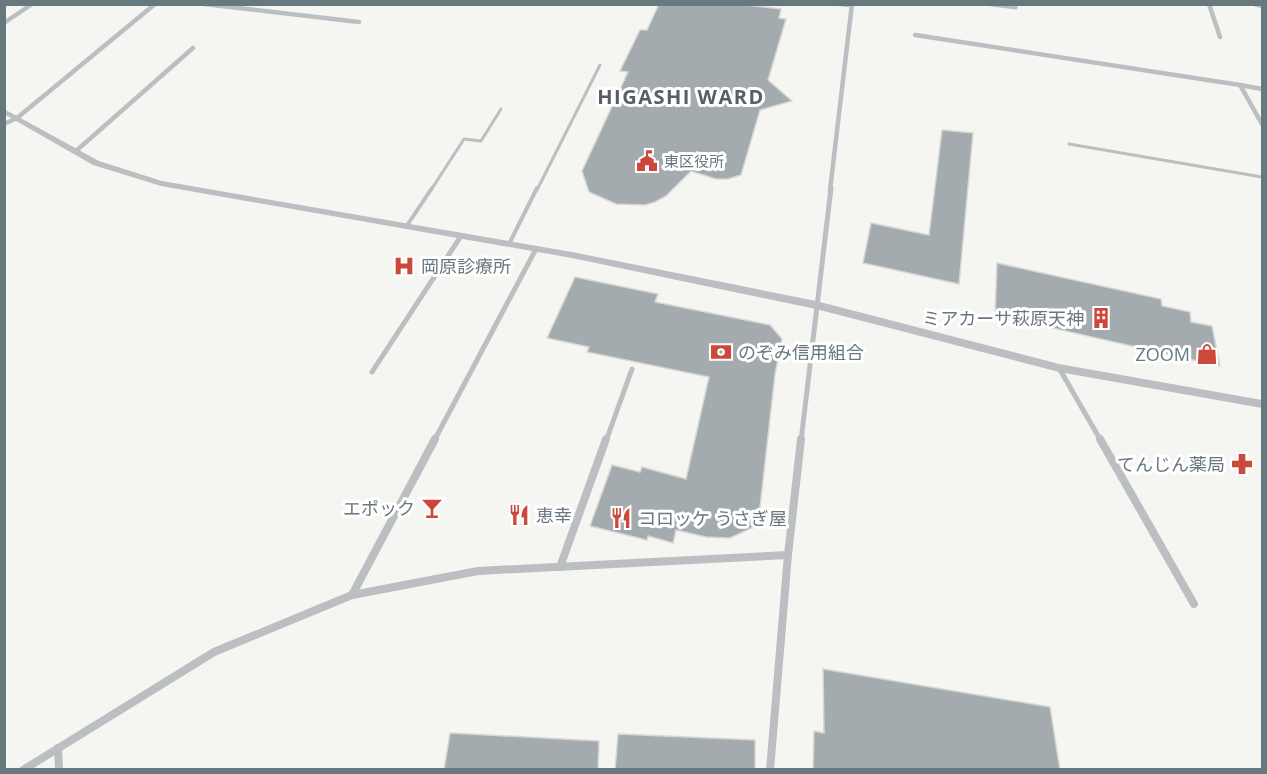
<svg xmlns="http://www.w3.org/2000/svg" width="1267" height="774" viewBox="0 0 1267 774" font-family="'Open Sans','Noto Sans JP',sans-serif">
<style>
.building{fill:#a3abae;stroke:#d6d6d5;stroke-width:1.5}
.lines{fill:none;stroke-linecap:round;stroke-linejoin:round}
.service-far1{stroke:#bbbfc2;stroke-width:3}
.service{stroke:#bbbfc2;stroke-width:4}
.minor-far2{stroke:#bbbfc2;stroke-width:4.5}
.minor-far1{stroke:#bbbfc2;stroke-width:5}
.minor{stroke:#bbbfc2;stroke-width:8}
.tertiary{fill:#bbbfc2;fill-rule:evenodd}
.labels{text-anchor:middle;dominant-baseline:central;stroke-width:6;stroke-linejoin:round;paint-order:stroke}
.far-poi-label{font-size:15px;fill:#68787f;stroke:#fff;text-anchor:start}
.poi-label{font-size:18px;fill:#68787f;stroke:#fff;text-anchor:start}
.far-district-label{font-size:20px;font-weight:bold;letter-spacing:1.5px;fill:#556065;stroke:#fff}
</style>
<rect width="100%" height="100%" fill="#f5f5f2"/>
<g class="building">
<polygon points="659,4 737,4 781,9 779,18 786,19 768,80 792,101 760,110 741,175 728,179 716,179 691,171 666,196 655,202 645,205 616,204 589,192 582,171 628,72 620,71 640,30 647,30"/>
<polygon points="942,130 973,133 959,284 863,263 871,223 929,235"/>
<polygon points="997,263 1161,299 1162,306 1190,312 1191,322 1212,326 1220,366 995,315"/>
<polygon points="575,277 658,294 655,302 770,325 782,339 775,374 758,525 730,538 706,537 676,530 673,543 648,536 647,540 590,526 612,465 640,472 642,467 686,479 709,377 587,352 589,347 547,338"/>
<polygon points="823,669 1050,707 1060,770 813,770 814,731 824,733"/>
<polygon points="450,733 599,741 598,770 444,770"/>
<polygon points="618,734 755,740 755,770 615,770"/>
</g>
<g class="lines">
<g class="service-far1">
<polyline points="834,4 852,6"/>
<polyline points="984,4 1016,8 1016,4"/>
<polyline points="1069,144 1262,177"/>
<polyline points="431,190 464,139 481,141 501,109"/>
<polyline points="537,190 600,65"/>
</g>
<g class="service">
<polyline points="406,227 432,188"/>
<polyline points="509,244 537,188"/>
</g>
<g class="minor-far2">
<polyline points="204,4 359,22"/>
<polyline points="1209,4 1220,37"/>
<polyline points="1254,4 1262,6"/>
<polyline points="4,23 32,4"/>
<polyline points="915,35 1240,85"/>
<polyline points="1262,89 1240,85 1262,124"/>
<polyline points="4,124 17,118 155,4"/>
<polyline points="76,151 193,48"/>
<polyline points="830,190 852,4"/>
</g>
<g class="minor-far1">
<polyline points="1059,368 1101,441"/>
<polyline points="372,372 461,236"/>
<polyline points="434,441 536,249"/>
<polyline points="606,441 632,369"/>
<polyline points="801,441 831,188"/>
</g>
<g class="minor">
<polyline points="1100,439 1194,604"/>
<polyline points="560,567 606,439"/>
<polyline points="352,595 435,439"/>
<polyline points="58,748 59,770"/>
<polyline points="23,770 214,652 352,595 478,571 788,555"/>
<polyline points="770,770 788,555 801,439"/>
</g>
<polygon class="tertiary" points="4,109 99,161 162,181 572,252 816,301 1059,364 1262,400 1262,408 1059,372 816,309 572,258 161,186 93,165 4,114"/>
</g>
<defs>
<symbol id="civic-bare" viewBox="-9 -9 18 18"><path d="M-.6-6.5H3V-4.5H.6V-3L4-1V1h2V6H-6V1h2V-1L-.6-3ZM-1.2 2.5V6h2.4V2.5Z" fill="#cc483b" stroke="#fff" stroke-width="2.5" paint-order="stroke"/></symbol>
<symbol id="hospital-bare" viewBox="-9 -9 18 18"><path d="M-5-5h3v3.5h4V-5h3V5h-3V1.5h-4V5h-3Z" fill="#cc483b" stroke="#fff" stroke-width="2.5" paint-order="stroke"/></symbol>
<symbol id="building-bare" viewBox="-9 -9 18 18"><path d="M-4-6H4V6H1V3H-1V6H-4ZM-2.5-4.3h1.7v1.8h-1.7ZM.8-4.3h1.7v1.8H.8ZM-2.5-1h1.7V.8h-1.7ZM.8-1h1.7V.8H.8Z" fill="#cc483b" stroke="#fff" stroke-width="2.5" paint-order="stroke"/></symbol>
<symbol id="bank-bare" viewBox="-9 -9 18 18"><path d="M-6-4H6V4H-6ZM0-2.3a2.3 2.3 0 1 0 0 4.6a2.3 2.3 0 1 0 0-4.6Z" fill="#cc483b" stroke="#fff" stroke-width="2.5" paint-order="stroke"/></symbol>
<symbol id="shop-bare" viewBox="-9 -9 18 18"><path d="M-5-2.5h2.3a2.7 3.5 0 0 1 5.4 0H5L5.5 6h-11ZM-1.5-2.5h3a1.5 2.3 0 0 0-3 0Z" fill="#cc483b" stroke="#fff" stroke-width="2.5" paint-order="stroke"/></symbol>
<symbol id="pharmacy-bare" viewBox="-9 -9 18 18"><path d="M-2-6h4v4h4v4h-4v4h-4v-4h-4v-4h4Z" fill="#cc483b" stroke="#fff" stroke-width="2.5" paint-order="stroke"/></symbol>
<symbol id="bar-bare" viewBox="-9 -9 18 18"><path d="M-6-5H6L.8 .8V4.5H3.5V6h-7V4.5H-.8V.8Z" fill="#cc483b" stroke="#fff" stroke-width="2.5" paint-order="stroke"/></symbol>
<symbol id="restaurant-bare" viewBox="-9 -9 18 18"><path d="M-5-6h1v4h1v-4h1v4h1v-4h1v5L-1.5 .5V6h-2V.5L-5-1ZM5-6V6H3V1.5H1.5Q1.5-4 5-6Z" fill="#cc483b" stroke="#fff" stroke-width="2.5" paint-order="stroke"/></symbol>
</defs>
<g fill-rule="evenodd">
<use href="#civic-bare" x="632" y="146" width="30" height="30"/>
<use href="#hospital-bare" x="389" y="251" width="30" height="30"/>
<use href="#building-bare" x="1086" y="303" width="30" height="30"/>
<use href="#bank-bare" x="706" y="337" width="30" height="30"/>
<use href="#shop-bare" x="1192" y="339" width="30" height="30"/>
<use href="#pharmacy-bare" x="1227" y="449" width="30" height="30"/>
<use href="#bar-bare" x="417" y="493" width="30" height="30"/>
<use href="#restaurant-bare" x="504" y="500" width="30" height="30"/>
<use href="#restaurant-bare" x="606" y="503" width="30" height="30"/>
</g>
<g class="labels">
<g class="far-poi-label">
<text x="664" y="161">東区役所</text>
</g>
<g class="poi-label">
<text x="421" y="266">岡原診療所</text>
<text x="1084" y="318" text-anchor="end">ミアカーサ萩原天神</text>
<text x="738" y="352">のぞみ信用組合</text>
<text x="1190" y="354" text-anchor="end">ZOOM</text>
<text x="1225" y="464" text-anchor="end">てんじん薬局</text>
<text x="415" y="508" text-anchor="end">エポック</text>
<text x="536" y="515">恵幸</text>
<text x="638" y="518">コロッケ うさぎ屋</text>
</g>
<g class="far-district-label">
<text x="681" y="96">HIGASHI WARD</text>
</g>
</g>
<rect width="1267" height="774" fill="none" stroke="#68787f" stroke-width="12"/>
</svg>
